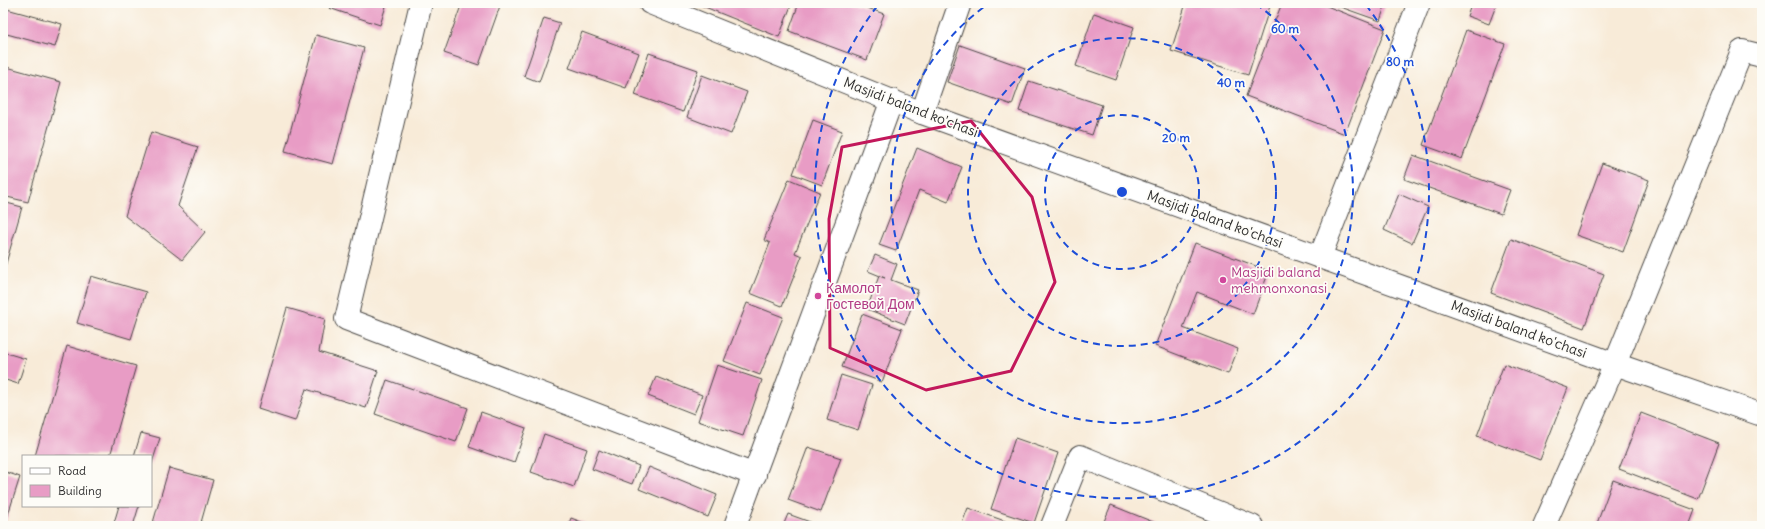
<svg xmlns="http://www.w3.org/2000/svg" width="1765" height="529" viewBox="0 0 1765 529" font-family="Delius,sans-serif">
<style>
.building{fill:#e89cc5}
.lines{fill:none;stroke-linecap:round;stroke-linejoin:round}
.street-casing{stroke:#4a4845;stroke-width:24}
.street{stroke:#fff;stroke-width:22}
.marked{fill:none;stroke:#c2185b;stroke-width:3;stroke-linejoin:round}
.ring{fill:none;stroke:#1d4ed8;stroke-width:2;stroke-dasharray:7 5}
.hotel-dot{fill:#d1479c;stroke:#fdfcf7;stroke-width:1.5}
.labels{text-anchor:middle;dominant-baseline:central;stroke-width:3.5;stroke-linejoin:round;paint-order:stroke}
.street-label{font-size:14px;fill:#2b2b2b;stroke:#fdfcf7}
.hotel-label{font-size:14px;fill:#b23c85;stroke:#fdfcf7;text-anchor:start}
.centre{fill:#1d4ed8;stroke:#fdfcf7;stroke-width:2}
.ring-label{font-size:12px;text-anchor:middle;font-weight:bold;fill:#1d4ed8;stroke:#fdfcf7;stroke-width:3.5;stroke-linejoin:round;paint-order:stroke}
</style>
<rect width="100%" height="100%" fill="#fdfcf7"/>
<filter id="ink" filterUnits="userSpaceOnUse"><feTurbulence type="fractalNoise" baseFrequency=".025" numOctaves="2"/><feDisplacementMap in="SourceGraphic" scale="8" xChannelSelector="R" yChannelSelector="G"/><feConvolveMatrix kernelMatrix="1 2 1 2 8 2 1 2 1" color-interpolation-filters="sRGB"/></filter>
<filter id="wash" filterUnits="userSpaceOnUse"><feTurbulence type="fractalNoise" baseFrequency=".012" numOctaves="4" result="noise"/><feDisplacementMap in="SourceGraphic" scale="16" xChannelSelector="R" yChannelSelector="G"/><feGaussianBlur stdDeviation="0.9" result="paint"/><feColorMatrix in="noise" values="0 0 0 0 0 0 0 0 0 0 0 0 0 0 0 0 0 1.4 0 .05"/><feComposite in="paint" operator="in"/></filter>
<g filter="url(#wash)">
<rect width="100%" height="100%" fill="#f8ebd8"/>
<g id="blocks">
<g class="building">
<polygon points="331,3 387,3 380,25 329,8"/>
<polygon points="462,3 501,3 479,65 444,53"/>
<polygon points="695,3 792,3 779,37"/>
<polygon points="799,3 854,3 884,14 867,60 789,31"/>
<polygon points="1186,3 1271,3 1248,75 1171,51"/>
<polygon points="1282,3 1319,3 1385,29 1345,134 1246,96"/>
<polygon points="1333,3 1386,3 1380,21 1332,4"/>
<polygon points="1472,3 1497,3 1489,24 1467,16"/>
<polygon points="3,8 62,24 55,47 3,33"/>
<polygon points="1094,13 1134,27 1116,80 1076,66"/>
<polygon points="544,18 560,23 539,82 524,76"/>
<polygon points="1466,30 1505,44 1462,159 1423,145"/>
<polygon points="582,32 639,53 626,88 569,68"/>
<polygon points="316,35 364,48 333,164 285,151"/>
<polygon points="960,45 1025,68 1012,105 947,82"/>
<polygon points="649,53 698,70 683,112 635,95"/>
<polygon points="3,66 61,82 28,202 3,196"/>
<polygon points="702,75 747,92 731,134 687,117"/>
<polygon points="1029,81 1102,105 1092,135 1019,111"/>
<polygon points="813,120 842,131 822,185 793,174"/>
<polygon points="151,132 198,147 178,206 205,232 182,260 125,216"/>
<polygon points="917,148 962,167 948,202 919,190 896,251 879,245"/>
<polygon points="1413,155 1510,190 1501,214 1404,179"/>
<polygon points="1602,163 1649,180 1623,252 1576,235"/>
<polygon points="789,179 820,192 795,253 802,256 782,306 750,293 770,243 764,240"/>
<polygon points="1399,194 1428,207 1412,243 1384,230"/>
<polygon points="3,202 22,207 3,274"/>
<polygon points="1511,239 1604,274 1584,328 1491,293"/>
<polygon points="1195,243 1269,271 1253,314 1197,292 1183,328 1238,349 1228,374 1155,346"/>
<polygon points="875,255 897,264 891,280 918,290 905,324 867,309 879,276 885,278 868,271"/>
<polygon points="91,276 146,292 131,339 77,323"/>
<polygon points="747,303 783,317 760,375 724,361"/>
<polygon points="287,308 325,319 319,352 378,371 366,408 306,389 295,421 258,409"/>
<polygon points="862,314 902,329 882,382 842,367"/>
<polygon points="67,346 136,366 110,456 35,456"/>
<polygon points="3,352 26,359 18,384 3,379"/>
<polygon points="1504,364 1568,388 1540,460 1477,436"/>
<polygon points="717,365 762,380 743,436 698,421"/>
<polygon points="841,375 872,385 858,430 827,420"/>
<polygon points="656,377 702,395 694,414 648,396"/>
<polygon points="387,380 468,408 456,442 375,414"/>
<polygon points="481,412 526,428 514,463 469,447"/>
<polygon points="1641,413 1719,443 1698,499 1619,469"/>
<polygon points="141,433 160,438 151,466 151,456 134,456"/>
<polygon points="544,434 587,449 574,487 531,472"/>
<polygon points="1015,438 1058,453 1034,523 991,509"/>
<polygon points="808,447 841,458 821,512 788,500"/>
<polygon points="599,450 639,466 632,484 592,469"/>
<polygon points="649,467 717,495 708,517 639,489"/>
<polygon points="169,468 213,480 200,526 152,526"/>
<polygon points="3,471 20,477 5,524 3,523"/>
<polygon points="1613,480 1695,510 1689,526 1596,526"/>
<polygon points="1111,505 1163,526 1102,526"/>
<polygon points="119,506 139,506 133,526 113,526"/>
<polygon points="968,508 1019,526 961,526"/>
<polygon points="788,514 821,526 783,526"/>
<polygon points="571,518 592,526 568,526"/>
</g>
</g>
</g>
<g filter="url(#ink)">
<use href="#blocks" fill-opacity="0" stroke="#4a4845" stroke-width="1"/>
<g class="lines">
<defs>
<g id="street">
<polyline points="421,3 346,319 755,475"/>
<polyline points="650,3 922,113 1615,364 1762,415"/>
<polyline points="922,113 960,3"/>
<polyline points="1320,257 1419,3"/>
<polyline points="735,526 892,100"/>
<polyline points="1052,526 1080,456 1252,526"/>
<polyline points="1544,526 1615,364 1742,51 1762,56"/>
</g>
</defs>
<use href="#street" class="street-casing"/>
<use href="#street" class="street"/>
</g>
</g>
<path class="marked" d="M971,121L1032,197L1055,282L1011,371L926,390L830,348L829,219L842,147Z"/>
<g class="ring">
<circle cx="1122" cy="192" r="77"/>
<circle cx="1122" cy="192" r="154"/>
<path d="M1256 4A231 231 0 1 1 988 4"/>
<path d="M1366 5A307 307 0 1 1 878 5"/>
</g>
<g class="hotel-dot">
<circle cx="1223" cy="280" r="4"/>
<circle cx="818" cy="296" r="4"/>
</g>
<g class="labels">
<g class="street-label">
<text transform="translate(911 107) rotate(21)">Masjidi baland ko'chasi</text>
<text transform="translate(1215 219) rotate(20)">Masjidi baland ko'chasi</text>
<text transform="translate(1519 329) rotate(20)">Masjidi baland ko'chasi</text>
</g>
<g class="hotel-label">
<text x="1231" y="272">Masjidi baland<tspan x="1231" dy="16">mehmonxonasi</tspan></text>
<text x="826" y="288">Камолот<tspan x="826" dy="16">Гостевой Дом</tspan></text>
</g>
</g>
<circle cx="1122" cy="192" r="6" class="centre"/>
<g class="ring-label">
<text x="1285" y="33">60 m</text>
<text x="1400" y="66">80 m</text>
<text x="1231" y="87">40 m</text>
<text x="1176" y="142">20 m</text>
</g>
<rect width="1765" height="529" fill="none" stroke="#fdfcf7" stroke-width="16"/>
<rect x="22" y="455" width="130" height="52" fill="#fdfcf7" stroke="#a9a8a5"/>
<rect x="30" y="468" width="20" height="6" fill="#ffffff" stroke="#a9a8a5"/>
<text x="58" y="475" font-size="12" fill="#2b2b2b">Road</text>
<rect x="30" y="485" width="20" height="12" fill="#e89cc5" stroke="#a9a8a5"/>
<text x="58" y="495" font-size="12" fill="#2b2b2b">Building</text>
</svg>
